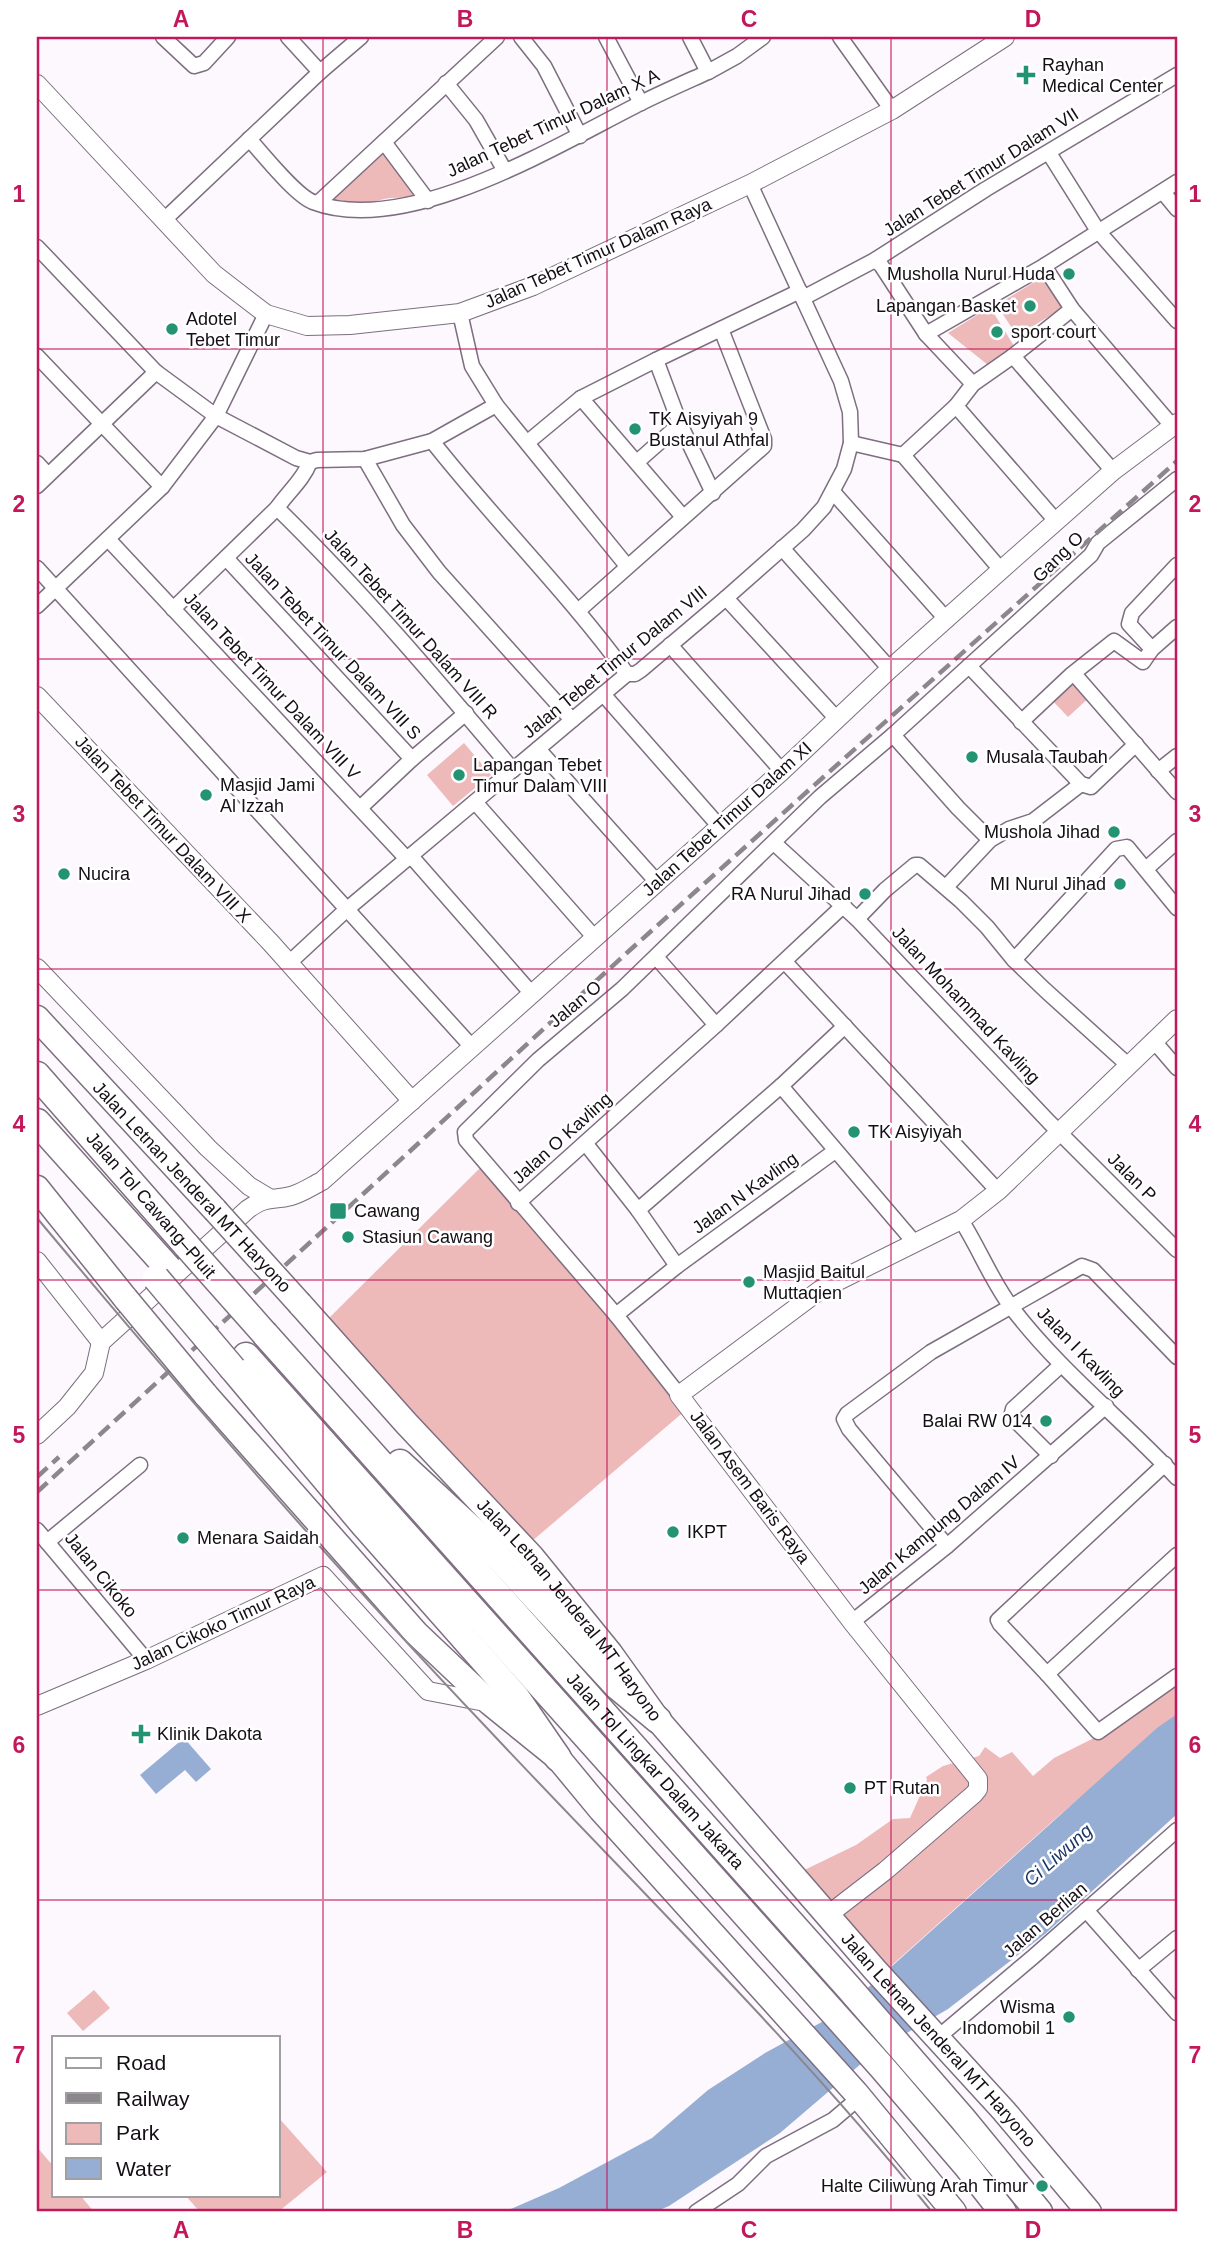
<svg xmlns="http://www.w3.org/2000/svg" width="1214" height="2249" viewBox="0 0 1214 2249" font-family="Arial,sans-serif">
<style>
.green{fill:#edbab9}
.water{fill:#97aed4}
.lines{fill:none;stroke-linecap:round;stroke-linejoin:round}
.minor-casing{stroke:#7d6e80;stroke-width:17}
.tertiary-casing{stroke:#7d6e80;stroke-width:20}
.trunk-casing{stroke:#7d6e80;stroke-width:27}
.motorway-casing{stroke:#7d6e80;stroke-width:29}
.minor{stroke:#fff;stroke-width:14}
.tertiary{stroke:#fff;stroke-width:18}
.trunk{stroke:#fff;stroke-width:24}
.motorway{stroke:#fff;stroke-width:26}
.tram{stroke:#8c878d;stroke-width:2}
.rail{stroke:#8c878d;stroke-width:4.5;stroke-dasharray:14 7;stroke-linecap:butt}
.trunk-bridge-casing{stroke:#7d6e80;stroke-width:27;stroke-linecap:butt}
.motorway-bridge-casing{stroke:#7d6e80;stroke-width:29;stroke-linecap:butt}
.trunk-bridge{stroke:#fff;stroke-width:24}
.motorway-bridge{stroke:#fff;stroke-width:26}
.grid{fill:none;stroke:#c2185b;stroke-width:2;stroke-opacity:0.55}
.poi-dot{fill:#239374;stroke:#fff;stroke-width:2.5}
.labels{text-anchor:middle;dominant-baseline:central;stroke-width:5;stroke-linejoin:round;paint-order:stroke}
.poi-label{font-size:18px;fill:#140e15;stroke:#fff;text-anchor:start}
.street-label{font-size:18px;fill:#140e15;stroke:#fff}
.water-label{font-size:19px;font-style:italic;fill:#1a3666;stroke:#fff}
.neatline{fill:none;stroke:#c2185b;stroke-width:2.5}
.grid-label{font-size:23px;text-anchor:middle;font-weight:bold;fill:#c2185b}
</style>
<rect width="100%" height="100%" fill="#fcf8fd"/>
<g class="green">
<polygon points="384,149 420,197 389,198 357,205 342,200 329,201"/>
<polygon points="1044,276 1064,307 1017,336 997,305"/>
<polygon points="990,307 1014,346 988,365 948,333"/>
<polygon points="1073,676 1092,695 1068,717 1050,698"/>
<polygon points="464,743 491,775 453,806 427,775"/>
<polygon points="482,1166 686,1410 525,1547 325,1322"/>
<polygon points="1177,1676 1177,1714 1054,1820 880,1976 794,1875 856,1845 893,1819 910,1818 927,1780 926,1777 943,1766 979,1756 985,1747 1000,1758 1012,1752 1033,1776 1054,1758 1104,1733"/>
<polygon points="94,1990 110,2008 83,2031 67,2013"/>
<polygon points="278,2117 327,2172 278,2212 200,2212 185,2195 278,2195"/>
<polygon points="37,2147 54,2167 54,2195 80,2195 94,2212 37,2212"/>
</g>
<g class="water">
<polygon points="1177,1714 1177,1814 1045,1934 948,2009 876,2051 780,2133 669,2206 655,2212 504,2212 559,2188 652,2138 708,2090 765,2053 842,2011 1157,1728"/>
<polygon points="184,1738 211,1769 196,1782 185,1770 156,1794 140,1775"/>
</g>
<g class="lines">
<defs>
<g id="minor">
<polyline points="163,37 194,66 204,63 228,37"/>
<polyline points="288,37 320,72"/>
<polyline points="521,37 544,66 580,136"/>
<polyline points="606,37 641,103"/>
<polyline points="690,37 708,72"/>
<polyline points="840,37 892,110"/>
<polyline points="446,83 476,120 505,171"/>
<path d="M249,139C263,154 295,195 313,202C407,238 557,145 641,103C663,92 686,82 708,72L737,56L763,37"/>
<polyline points="384,142 428,201"/>
<polyline points="1049,153 1098,231 1177,321"/>
<polyline points="1163,192 1177,209"/>
<polyline points="318,203 497,37"/>
<polyline points="163,221 320,72 361,37"/>
<polyline points="37,247 156,372 216,416 296,458 310,462 317,460 365,459 432,441 496,405"/>
<polyline points="875,260 881,265 926,334 973,384"/>
<polyline points="1044,266 1072,309 1173,427"/>
<polyline points="803,298 875,260 986,189 1177,75"/>
<polyline points="460,313 472,366 496,405 627,566"/>
<polyline points="926,334 1044,266 1177,182"/>
<polyline points="37,356 162,487"/>
<polyline points="1013,356 1113,471"/>
<polyline points="656,360 680,424 713,493"/>
<polyline points="581,398 683,517"/>
<polyline points="956,406 1056,521"/>
<path d="M432,441C495,521 567,592 627,674"/>
<polyline points="528,442 581,398 656,360 800,291"/>
<polyline points="851,443 903,455"/>
<polyline points="903,455 956,406 973,384 1013,356 1072,309"/>
<polyline points="903,455 1001,570"/>
<polyline points="365,459 403,525 439,572 572,720"/>
<polyline points="637,462 680,424"/>
<polyline points="37,463 48,475"/>
<polyline points="37,486 156,372"/>
<polyline points="833,492 947,620"/>
<path d="M277,508C361,590 437,680 513,770"/>
<polyline points="108,539 407,859"/>
<polyline points="782,548 890,669"/>
<polyline points="226,558 412,759"/>
<polyline points="37,568 472,1047"/>
<polyline points="726,598 837,719"/>
<polyline points="37,606 162,487 216,416 266,314"/>
<path d="M173,609L277,508C288,492 303,480 310,462"/>
<polyline points="578,611 764,446 764,439 721,329"/>
<polyline points="670,645 782,771"/>
<polyline points="1152,649 1129,624 1132,613 1177,565"/>
<polyline points="969,666 1081,784 1091,787 1136,744"/>
<polyline points="1073,675 1076,676 1177,792"/>
<polyline points="603,694 719,826"/>
<polyline points="1021,722 1071,675 1114,641 1143,662 1152,649 1177,627"/>
<polyline points="893,735 958,808 990,840"/>
<polyline points="538,749 657,882"/>
<polyline points="1158,771 1177,756"/>
<polyline points="475,802 595,938"/>
<polyline points="360,808 412,759 466,713"/>
<polyline points="774,843 857,919 1049,1122 1177,1250"/>
<polyline points="411,856 532,994"/>
<polyline points="1146,869 1177,841"/>
<polyline points="946,887 990,840 1009,829 1033,821 1081,784"/>
<polyline points="857,919 885,890 915,865 919,865 961,901 987,927 1014,960 1045,990 1128,1065"/>
<polyline points="656,957 716,1025"/>
<polyline points="1014,960 1116,849 1127,847 1177,908"/>
<polyline points="785,962 998,1191"/>
<polyline points="289,963 346,910 627,674 635,674 641,670 726,598 803,530 824,507 844,469 851,443 850,412 841,381 750,184"/>
<polyline points="1153,1040 1177,1068"/>
<polyline points="781,1086 914,1242"/>
<polyline points="586,1144 638,1210 677,1266"/>
<polyline points="518,1203 716,1025 844,905"/>
<polyline points="638,1210 781,1086 845,1026"/>
<path d="M961,1220C979,1248 992,1282 1012,1308C1060,1371 1123,1420 1177,1478"/>
<polyline points="616,1315 677,1266 835,1151"/>
<polyline points="679,1395 616,1315 466,1140 465,1132 538,1060 622,989 820,797 893,735 1091,555 1098,543 1177,479"/>
<polyline points="1051,1456 1013,1418 1012,1413 1013,1409 1061,1365"/>
<polyline points="1165,1464 998,1620 1000,1624 1047,1674 1098,1732 1177,1676"/>
<polyline points="37,1530 146,1660"/>
<polyline points="47,1542 140,1465"/>
<polyline points="947,1546 849,1429 844,1419 847,1414 931,1352 1082,1266 1093,1270 1177,1357"/>
<polyline points="852,1622 947,1546 1106,1406"/>
<polyline points="1047,1674 1177,1555"/>
<polyline points="1086,1910 1177,2013"/>
<polyline points="1138,1970 1177,1938"/>
<polyline points="936,2039 1033,1957 1177,1830"/>
<polyline points="696,2212 738,2184 766,2156 833,2120 860,2097"/>
</g>
<g id="tertiary">
<polyline points="37,84 214,274 266,314 307,326 350,325 460,313 533,286 750,184 892,110 1005,37"/>
<polyline points="37,696 271,943 412,1101"/>
<polyline points="37,968 208,1148 249,1186 269,1198"/>
<polyline points="37,1261 101,1342"/>
<path d="M101,1342L248,1209C268,1195 272,1201 291,1196C302,1193 312,1186 322,1181L782,771L890,669L1001,570L1113,471L1177,423"/>
<polyline points="37,1435 67,1407 94,1373 101,1342"/>
<polyline points="37,1706 146,1660 323,1576 428,1691 490,1703"/>
<polyline points="828,1915 885,1871 974,1794 978,1789 978,1779 852,1622 679,1395 820,1290 961,1220 998,1191 1177,1019"/>
</g>
<g id="trunk">
<polyline points="37,1018 215,1210"/>
<polyline points="37,1188 126,1299"/>
<path id="s1" d="M300,1304L406,1423L532,1557L610,1653L658,1720L875,1970L1004,2111L1089,2212"/>
<polyline points="205,1394 416,1633 490,1703 558,1758 601,1810 856,2093 954,2212"/>
</g>
<g id="motorway">
<polyline points="37,1075 187,1246"/>
<polyline points="37,1122 168,1268"/>
<path id="s2" d="M265,1334L849,1988L962,2118L1039,2212"/>
<polyline points="246,1356 881,2066 966,2165 1003,2212"/>
<polyline points="233,1369 364,1525 516,1697 558,1758"/>
<polyline points="400,1463 480,1537 617,1686 658,1720"/>
</g>
</defs>
<use href="#minor" class="minor-casing"/>
<use href="#tertiary" class="tertiary-casing"/>
<use href="#trunk" class="trunk-casing"/>
<use href="#motorway" class="motorway-casing"/>
<use href="#minor" class="minor"/>
<use href="#tertiary" class="tertiary"/>
<use href="#trunk" class="trunk"/>
<use href="#motorway" class="motorway"/>
<path class="tram" d="M37,1218C182,1391 330,1563 486,1727C636,1887 794,2041 932,2212"/>
<g class="rail">
<polyline points="37,1477 59,1457"/>
<polyline points="37,1492 630,950 1177,461"/>
</g>
<defs>
<g id="trunk-bridge">
<polyline points="215,1210 300,1304"/>
<polyline points="126,1299 205,1394"/>
</g>
<g id="motorway-bridge">
<polyline points="187,1246 265,1334"/>
<polyline points="156,1278 233,1369"/>
</g>
</defs>
<use href="#trunk-bridge" class="trunk-bridge-casing"/>
<use href="#motorway-bridge" class="motorway-bridge-casing"/>
<use href="#trunk-bridge" class="trunk-bridge"/>
<use href="#motorway-bridge" class="motorway-bridge"/>
</g>
<path class="grid" d="M323,37V2212M607,37V2212M891,37V2212M37,349H1177M37,659H1177M37,969H1177M37,1280H1177M37,1590H1177M37,1900H1177"/>
<g class="poi-dot">
<path d="M1022.5 64.5h7v7h7v7h-7v7h-7v-7h-7v-7h7z"/>
<circle cx="1069" cy="274" r="7"/>
<circle cx="1030" cy="306" r="7"/>
<circle cx="172" cy="329" r="7"/>
<circle cx="997" cy="332" r="7"/>
<circle cx="635" cy="429" r="7"/>
<circle cx="972" cy="757" r="7"/>
<circle cx="459" cy="775" r="7"/>
<circle cx="206" cy="795" r="7"/>
<circle cx="1114" cy="832" r="7"/>
<circle cx="64" cy="874" r="7"/>
<circle cx="1120" cy="884" r="7"/>
<circle cx="865" cy="894" r="7"/>
<circle cx="854" cy="1132" r="7"/>
<rect x="329" y="1202" width="18" height="18" rx="3.5"/>
<circle cx="348" cy="1237" r="7"/>
<circle cx="749" cy="1282" r="7"/>
<circle cx="1046" cy="1421" r="7"/>
<circle cx="673" cy="1532" r="7"/>
<circle cx="183" cy="1538" r="7"/>
<path d="M137.5 1723.5h7v7h7v7h-7v7h-7v-7h-7v-7h7z"/>
<circle cx="850" cy="1788" r="7"/>
<circle cx="1069" cy="2017" r="7"/>
<circle cx="1042" cy="2186" r="7"/>
</g>
<g class="labels">
<g class="poi-label">
<text x="1042" y="65">Rayhan<tspan x="1042" dy="21">Medical Center</tspan></text>
<text x="1055" y="274" text-anchor="end">Musholla Nurul Huda</text>
<text x="1016" y="306" text-anchor="end">Lapangan Basket</text>
<text x="186" y="319">Adotel<tspan x="186" dy="21">Tebet Timur</tspan></text>
<text x="1011" y="332">sport court</text>
<text x="649" y="419">TK Aisyiyah 9<tspan x="649" dy="21">Bustanul Athfal</tspan></text>
<text x="986" y="757">Musala Taubah</text>
<text x="473" y="765">Lapangan Tebet<tspan x="473" dy="21">Timur Dalam VIII</tspan></text>
<text x="220" y="785">Masjid Jami<tspan x="220" dy="21">Al Izzah</tspan></text>
<text x="1100" y="832" text-anchor="end">Mushola Jihad</text>
<text x="78" y="874">Nucira</text>
<text x="1106" y="884" text-anchor="end">MI Nurul Jihad</text>
<text x="851" y="894" text-anchor="end">RA Nurul Jihad</text>
<text x="868" y="1132">TK Aisyiyah</text>
<text x="354" y="1211">Cawang</text>
<text x="362" y="1237">Stasiun Cawang</text>
<text x="763" y="1272">Masjid Baitul<tspan x="763" dy="21">Muttaqien</tspan></text>
<text x="1032" y="1421" text-anchor="end">Balai RW 014</text>
<text x="687" y="1532">IKPT</text>
<text x="197" y="1538">Menara Saidah</text>
<text x="157" y="1734">Klinik Dakota</text>
<text x="864" y="1788">PT Rutan</text>
<text x="1055" y="2007" text-anchor="end">Wisma<tspan x="1055" dy="21">Indomobil 1</tspan></text>
<text x="1028" y="2186" text-anchor="end">Halte Ciliwung Arah Timur</text>
</g>
<g class="street-label">
<text transform="translate(553 123) rotate(-25)">Jalan Tebet Timur Dalam X A</text>
<text transform="translate(981 172) rotate(-32)">Jalan Tebet Timur Dalam VII</text>
<text transform="translate(598 253) rotate(-24)">Jalan Tebet Timur Dalam Raya</text>
<text transform="translate(1058 557) rotate(-45)">Gang O</text>
<text transform="translate(411 624) rotate(48)">Jalan Tebet Timur Dalam VIII R</text>
<text transform="translate(333 646) rotate(47)">Jalan Tebet Timur Dalam VIII S</text>
<text transform="translate(615 662) rotate(-39)">Jalan Tebet Timur Dalam VIII</text>
<text transform="translate(272 686) rotate(47)">Jalan Tebet Timur Dalam VIII V</text>
<text transform="translate(727 819) rotate(-42)">Jalan Tebet Timur Dalam XI</text>
<text transform="translate(163 829) rotate(47)">Jalan Tebet Timur Dalam VIII X</text>
<text transform="translate(575 1004) rotate(-40)">Jalan O</text>
<text transform="translate(966 1005) rotate(47)">Jalan Mohammad Kavling</text>
<text transform="translate(562 1138) rotate(-42)">Jalan O Kavling</text>
<text transform="translate(1132 1177) rotate(45)">Jalan P</text>
<text transform="translate(192 1187) rotate(47)">Jalan Letnan Jenderal MT Haryono</text>
<text transform="translate(745 1193) rotate(-36)">Jalan N Kavling</text>
<text transform="translate(151 1205) rotate(49)">Jalan Tol Cawang–Pluit</text>
<text transform="translate(1081 1352) rotate(46)">Jalan I Kavling</text>
<text transform="translate(750 1487) rotate(53)">Jalan Asem Baris Raya</text>
<text transform="translate(939 1525) rotate(-40)">Jalan Kampung Dalam IV</text>
<text transform="translate(101 1575) rotate(51)">Jalan Cikoko</text>
<text stroke="none"><textPath href="#s1" startOffset="408">Jalan Letnan Jenderal MT Haryono</textPath></text>
<text transform="translate(223 1623) rotate(-25)">Jalan Cikoko Timur Raya</text>
<text stroke="none"><textPath href="#s2" startOffset="586">Jalan Tol Lingkar Dalam Jakarta</textPath></text>
<text transform="translate(1045 1920) rotate(-41)">Jalan Berlian</text>
<text stroke="none"><textPath href="#s1" startOffset="975">Jalan Letnan Jenderal MT Haryono</textPath></text>
</g>
<g class="water-label">
<text transform="translate(1058 1855) rotate(-41)">Ci Liwung</text>
</g>
</g>
<rect width="1214" height="2249" fill="none" stroke="#ffffff" stroke-width="77"/>
<rect x="52" y="2036" width="228" height="161" fill="#ffffff" stroke="#a19fa1" stroke-width="2"/>
<rect x="66" y="2058" width="35" height="10" fill="#ffffff" stroke="#a19fa1" stroke-width="2"/>
<text x="116" y="2070" font-size="21" fill="#140e15">Road</text>
<rect x="66" y="2093" width="35" height="10" fill="#8c878d" stroke="#a19fa1" stroke-width="2"/>
<text x="116" y="2106" font-size="21" fill="#140e15">Railway</text>
<rect x="66" y="2123" width="35" height="21" fill="#edbab9" stroke="#a19fa1" stroke-width="2"/>
<text x="116" y="2140" font-size="21" fill="#140e15">Park</text>
<rect x="66" y="2158" width="35" height="21" fill="#97aed4" stroke="#a19fa1" stroke-width="2"/>
<text x="116" y="2176" font-size="21" fill="#140e15">Water</text>
<rect x="38" y="38" width="1138" height="2172" class="neatline"/>
<g class="grid-label">
<text x="181" y="27">A</text>
<text x="465" y="27">B</text>
<text x="749" y="27">C</text>
<text x="1033" y="27">D</text>
<text x="19" y="202">1</text>
<text x="1195" y="202">1</text>
<text x="19" y="512">2</text>
<text x="1195" y="512">2</text>
<text x="19" y="822">3</text>
<text x="1195" y="822">3</text>
<text x="19" y="1132">4</text>
<text x="1195" y="1132">4</text>
<text x="19" y="1443">5</text>
<text x="1195" y="1443">5</text>
<text x="19" y="1753">6</text>
<text x="1195" y="1753">6</text>
<text x="19" y="2063">7</text>
<text x="1195" y="2063">7</text>
<text x="181" y="2238">A</text>
<text x="465" y="2238">B</text>
<text x="749" y="2238">C</text>
<text x="1033" y="2238">D</text>
</g>
</svg>
